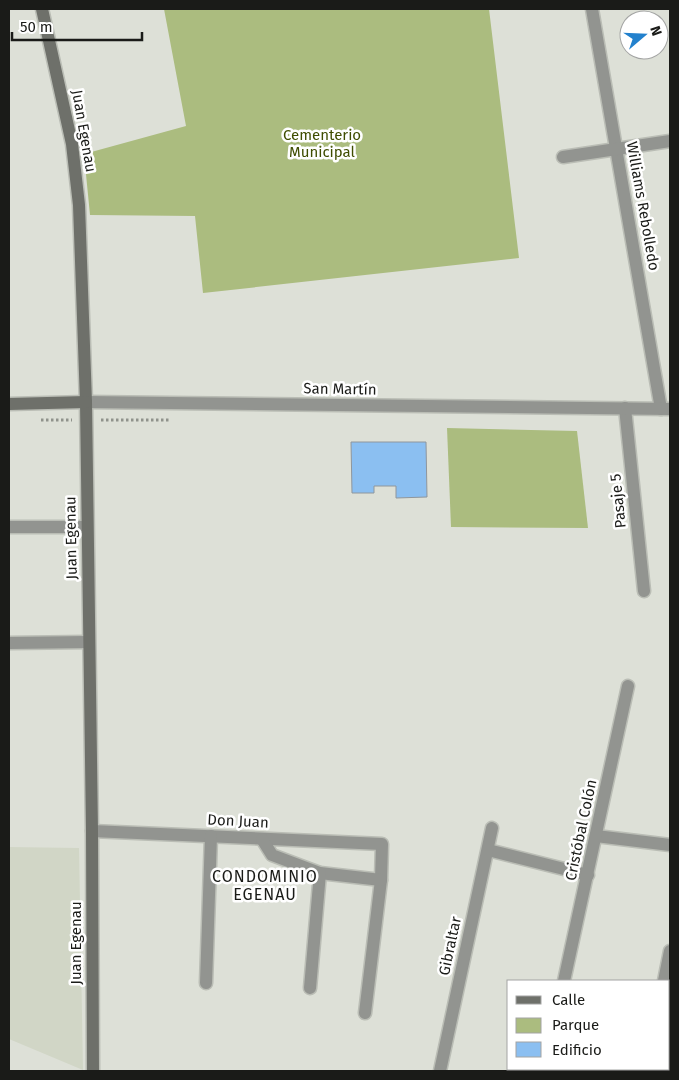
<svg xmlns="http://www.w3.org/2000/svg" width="679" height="1080" viewBox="0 0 679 1080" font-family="'Fira Sans',sans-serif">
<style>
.built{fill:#d1d6c6}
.green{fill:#abbc7f}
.building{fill:#8bbff1;stroke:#8f969c}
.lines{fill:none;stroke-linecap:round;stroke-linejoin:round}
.minor-casing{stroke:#babdb5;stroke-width:15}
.tertiary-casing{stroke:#babdb5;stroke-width:15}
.secondary-casing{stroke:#babdb5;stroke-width:15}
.path{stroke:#8f928b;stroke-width:3;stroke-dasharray:2.5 2.5;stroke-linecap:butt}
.minor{stroke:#929490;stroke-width:12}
.tertiary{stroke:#929490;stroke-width:12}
.secondary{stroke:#6e706a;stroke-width:12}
.labels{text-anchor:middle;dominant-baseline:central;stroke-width:5;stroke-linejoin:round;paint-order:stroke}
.street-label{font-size:15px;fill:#1a1b18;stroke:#fff}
.park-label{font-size:15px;fill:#3f4d00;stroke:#fff}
.neighbourhood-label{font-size:16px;letter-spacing:1px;fill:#1a1b18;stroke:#fff}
</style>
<rect width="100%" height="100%" fill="#dde0d7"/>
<polygon class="built" points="9,847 79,848 83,1070 9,1039"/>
<g class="green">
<polygon points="164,9 489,9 519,258 203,293 195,216 90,215 84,154 186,126"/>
<polygon points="447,428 577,431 588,528 451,527"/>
</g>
<polygon class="building" points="351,442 426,442 427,497 396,498 396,486 374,486 374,493 352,493"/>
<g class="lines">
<defs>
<g id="minor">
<polyline points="592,9 661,409"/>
<polyline points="563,157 670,141"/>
<polyline points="625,408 644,591"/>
<polyline points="9,527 87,527"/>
<polyline points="9,643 88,642"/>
<polyline points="92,831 382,844 381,880 365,1013"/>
<polyline points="596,836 670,845"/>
<polyline points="262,839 272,855 320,873 381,880"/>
<polyline points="488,850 588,875"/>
<polyline points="564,981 628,686"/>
<polyline points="664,981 670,951"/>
<polyline points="206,983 211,836"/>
<polyline points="310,988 320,873"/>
<polyline points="668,1050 670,1050"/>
<polyline points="440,1071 492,828"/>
<polyline points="544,1071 545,1069"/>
<polyline points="647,1071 648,1069"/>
</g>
<polyline id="tertiary" points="86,402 670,409"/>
<g id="secondary">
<polyline points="42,9 72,144 79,205 86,402 92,831 93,1071"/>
<polyline points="9,404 86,402"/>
</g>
</defs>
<use href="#minor" class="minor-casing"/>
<use href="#tertiary" class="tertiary-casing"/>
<use href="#secondary" class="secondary-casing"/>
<g class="path">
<polyline points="41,420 72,420"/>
<polyline points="101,420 170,420"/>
</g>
<use href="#minor" class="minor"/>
<use href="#tertiary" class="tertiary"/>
<use href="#secondary" class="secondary"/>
</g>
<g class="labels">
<g class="street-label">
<text transform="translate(84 131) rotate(80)">Juan Egenau</text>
<text transform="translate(643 206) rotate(80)">Williams Rebolledo</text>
<text transform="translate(340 389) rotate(1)">San Martín</text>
<text transform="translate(618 501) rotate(-96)">Pasaje 5</text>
<text transform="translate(71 538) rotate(-91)">Juan Egenau</text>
<text transform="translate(238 821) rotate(3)">Don Juan</text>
<text transform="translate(581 830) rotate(-78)">Cristóbal Colón</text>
<text transform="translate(76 943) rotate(-90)">Juan Egenau</text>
<text transform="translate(450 946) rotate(-78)">Gibraltar</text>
</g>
<g class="park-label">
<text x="322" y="135">Cementerio<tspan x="322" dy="17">Municipal</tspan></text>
</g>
<g class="neighbourhood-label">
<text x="265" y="876">CONDOMINIO<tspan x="265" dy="18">EGENAU</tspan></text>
</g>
</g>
<rect width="679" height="1080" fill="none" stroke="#1a1b18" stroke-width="20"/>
<rect x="507" y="980" width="162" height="90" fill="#ffffff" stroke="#a3a4a3"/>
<rect x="516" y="996" width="25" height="8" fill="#6e706a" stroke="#a3a4a3"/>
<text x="552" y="1005" font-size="15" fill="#1a1b18">Calle</text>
<rect x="516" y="1018" width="25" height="15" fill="#abbc7f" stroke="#a3a4a3"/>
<text x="552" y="1030" font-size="15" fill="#1a1b18">Parque</text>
<rect x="516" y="1042" width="25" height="15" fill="#8bbff1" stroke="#a3a4a3"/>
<text x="552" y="1055" font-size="15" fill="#1a1b18">Edificio</text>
<g transform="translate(644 35) rotate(71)"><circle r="24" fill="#ffffff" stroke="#a3a4a3"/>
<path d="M0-4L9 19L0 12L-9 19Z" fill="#2381cd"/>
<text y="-8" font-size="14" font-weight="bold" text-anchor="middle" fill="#1a1b18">N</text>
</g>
<path d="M12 32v8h130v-8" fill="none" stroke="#1a1b18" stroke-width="2.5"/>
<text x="20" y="32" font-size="15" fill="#1a1b18" stroke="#ffffff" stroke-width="4" paint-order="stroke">50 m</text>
</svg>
